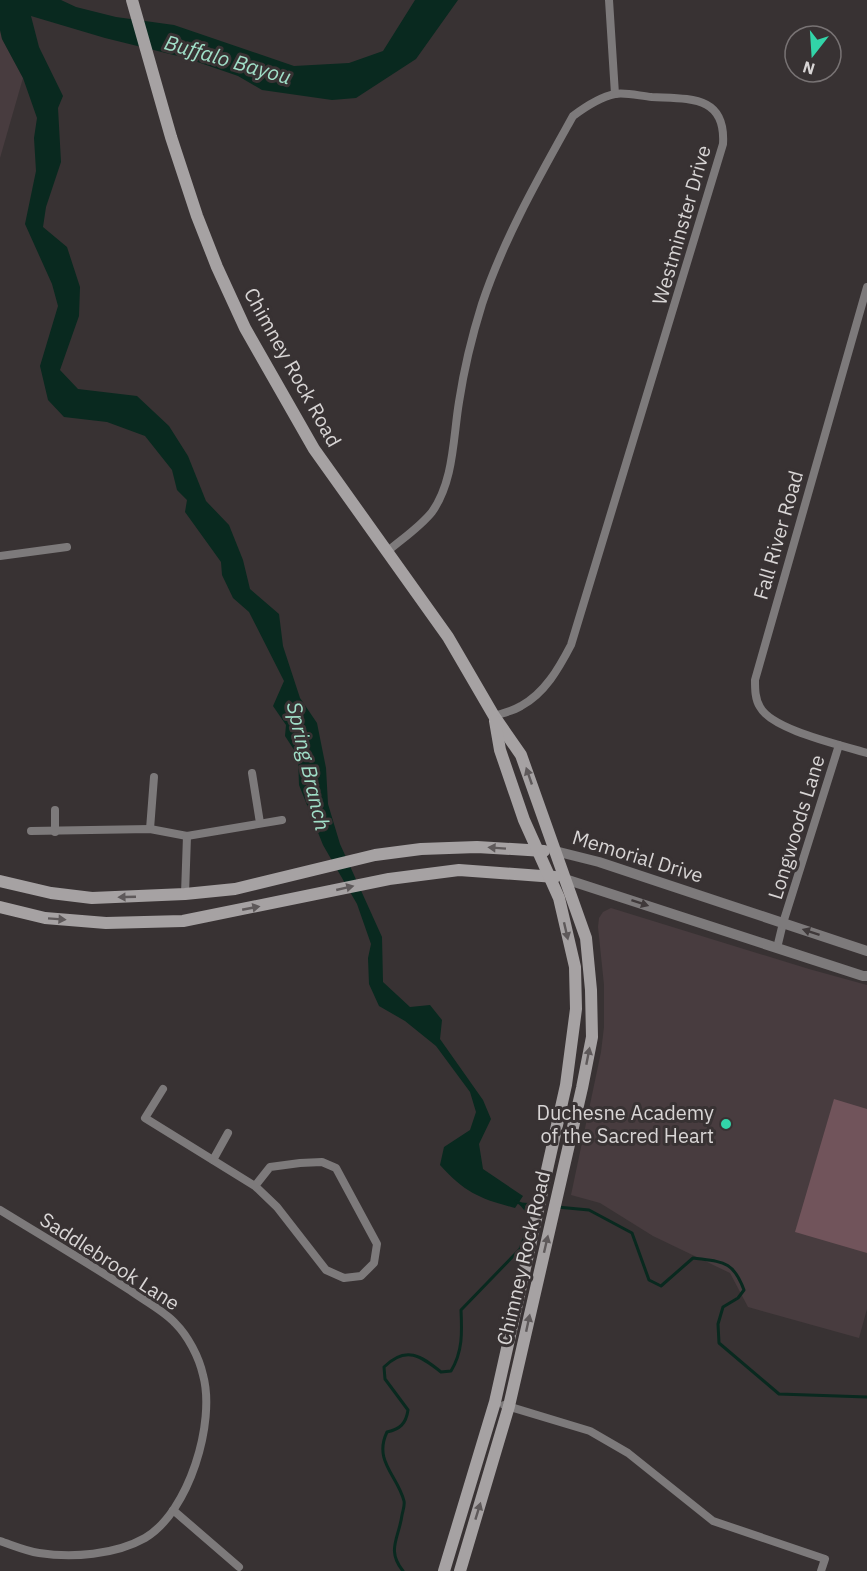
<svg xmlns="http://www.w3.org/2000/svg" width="867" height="1571" viewBox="0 0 867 1571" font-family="'IBM Plex Sans',sans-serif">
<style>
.built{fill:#483c3f}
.green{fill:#71545b}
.water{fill:#09291f}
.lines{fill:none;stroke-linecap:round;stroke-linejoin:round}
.stream{stroke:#09291f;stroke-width:3}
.minor{stroke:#7d7a7b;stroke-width:8}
.tertiary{stroke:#7d7a7b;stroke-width:10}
.secondary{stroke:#a6a2a3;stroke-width:12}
.oneway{fill:#5e595a}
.oneway2{fill:#3f393a}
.poi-dot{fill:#32d4a8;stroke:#383233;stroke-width:2}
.labels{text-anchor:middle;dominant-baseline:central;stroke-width:6;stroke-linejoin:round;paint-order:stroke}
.street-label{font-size:20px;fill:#d8d5d5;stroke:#383233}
.poi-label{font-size:20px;fill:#d8d5d5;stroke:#383233;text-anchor:end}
.water-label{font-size:21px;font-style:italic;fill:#a0dfc8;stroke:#383233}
</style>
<rect width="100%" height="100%" fill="#383233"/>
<g class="built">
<polygon points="0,30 2,39 23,78 0,158"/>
<polygon points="611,908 809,969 867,985 867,1309 859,1338 748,1307 730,1273 653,1236 600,1203 571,1195 601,1052 604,1027 604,985 598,927 599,918 603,912"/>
</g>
<polygon class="green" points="834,1099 867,1109 867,1253 795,1232"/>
<path class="water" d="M0,0H61L76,7L116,17L174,25L294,66L349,63L383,51L415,0H458L416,59L356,98L332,100L262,90L238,76L186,58L105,38L31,16L39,47L63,96L58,108L61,162L46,207L43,227L67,247L80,287L79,316L60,370L78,389L137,396L169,426L188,456L206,501L229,525L243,560L250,589L279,614L283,646L300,698L317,723L326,768L328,804L340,844L382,937L383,982L410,1007L430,1005L442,1020L440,1039L483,1100L491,1119L479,1144L483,1169L523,1196L515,1208C481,1199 465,1193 440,1165L444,1147L470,1130L476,1112L470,1092L436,1046L405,1021L379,1006L369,984L368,958L371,944L357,904L323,845L299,785L298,756L285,736L286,725L273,706L284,681L249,612L233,598L222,575L221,562L185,512L187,500L177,490L172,470L145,436L107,422L64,417L48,400L40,366L58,306L52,284L25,224L36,171L34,138L37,118L23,78L2,39L0,30Z"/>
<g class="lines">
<g class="stream">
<polyline points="516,1201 521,1204 532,1217"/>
<polyline points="521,1204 536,1205"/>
<path d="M557,1207L589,1210L632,1233L649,1280L661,1286L693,1258C722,1262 733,1260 744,1290L738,1298L723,1307L718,1324L719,1343L779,1394L867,1397"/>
<path d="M403,1571C386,1550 399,1538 402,1515C403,1510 405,1505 404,1501C398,1476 373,1461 387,1432C400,1429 406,1424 408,1410L385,1379L384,1367C406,1345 421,1356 441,1372L451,1371C463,1351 462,1332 461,1310L520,1249L529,1226"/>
</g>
<g class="minor">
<polyline points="609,0 615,94"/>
<path d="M867,287L755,680C755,689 755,699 760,707C772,730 842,745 867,753"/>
<path d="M388,551C402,539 420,527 432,512C454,481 453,438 459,402C464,369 472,336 482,304C504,238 539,177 573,116C585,107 600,97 615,94C625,92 640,96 652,97C689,99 726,95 723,144L571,645C559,668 545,693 521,706C513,711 503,713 494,716"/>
<polyline points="0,556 67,547"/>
<polyline points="252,773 260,823"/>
<polyline points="150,829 154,777"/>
<polyline points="31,831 150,829 187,836 282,820"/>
<polyline points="55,832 55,810"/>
<polyline points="185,894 187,836"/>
<polyline points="777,948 783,923 839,745"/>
<polyline points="163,1089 145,1118 255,1186 277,1207 326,1270 344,1278 361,1276 374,1263 377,1244 336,1168 322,1162 300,1163 270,1167 255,1186"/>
<polyline points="213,1160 228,1133"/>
<path d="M0,1210C44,1237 88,1263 131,1291C145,1301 164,1311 175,1323C188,1336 199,1357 203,1375C216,1422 189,1512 145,1538C115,1555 72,1558 39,1553C26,1551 12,1545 0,1541"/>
<polyline points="504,1405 590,1431 628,1453 713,1521 825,1559 821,1571"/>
<polyline points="173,1510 239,1567"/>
</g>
<g class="tertiary">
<polyline points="555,851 599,862 867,951"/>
<polyline points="565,879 863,976 867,976"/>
</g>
<g class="secondary">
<polyline points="132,0 171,137 197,216 217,267 245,328 314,449 448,637 494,716 521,755 586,938 591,990 592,1037 582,1088 509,1406 460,1571"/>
<polyline points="0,881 51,893 92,898 185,894 235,889 375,855 421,849 477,847 544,851"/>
<polyline points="0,907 45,918 106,923 183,921 389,879 459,870 555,877"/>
<polyline points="444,1571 495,1402 566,1085 576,1009 575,967 559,898 524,820 500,750 495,721"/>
</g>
</g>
<defs><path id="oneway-solid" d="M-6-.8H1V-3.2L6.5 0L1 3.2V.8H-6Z" transform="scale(1.5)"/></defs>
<g class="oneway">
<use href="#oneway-solid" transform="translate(529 776) rotate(-109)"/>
<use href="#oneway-solid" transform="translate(497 848) rotate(-176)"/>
<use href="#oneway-solid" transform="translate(345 888) rotate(-13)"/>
<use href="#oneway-solid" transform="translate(127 897) rotate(178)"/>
<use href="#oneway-solid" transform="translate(251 908) rotate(-11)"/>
<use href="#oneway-solid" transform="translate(57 919) rotate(4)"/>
<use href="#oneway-solid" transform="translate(566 931) rotate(77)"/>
<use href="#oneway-solid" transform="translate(588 1056) rotate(-79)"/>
<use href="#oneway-solid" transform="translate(546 1244) rotate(-77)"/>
<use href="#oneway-solid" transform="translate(528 1323) rotate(-78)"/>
<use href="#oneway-solid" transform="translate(478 1511) rotate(-73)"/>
</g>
<g class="oneway2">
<use href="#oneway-solid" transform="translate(640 903) rotate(18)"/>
<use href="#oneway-solid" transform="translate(811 932) rotate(-162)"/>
</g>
<circle class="poi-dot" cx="726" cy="1124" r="6"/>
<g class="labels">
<g class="street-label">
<text transform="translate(681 225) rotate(-74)">Westminster Drive</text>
<text transform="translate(293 367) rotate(61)">Chimney Rock Road</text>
<text transform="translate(778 535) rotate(-74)">Fall River Road</text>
<text transform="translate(796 827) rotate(-73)">Longwoods Lane</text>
<text transform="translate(638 856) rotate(17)">Memorial Drive</text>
<text transform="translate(523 1258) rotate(-77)">Chimney Rock Road</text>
<text transform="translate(110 1261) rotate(33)">Saddlebrook Lane</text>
</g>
<g class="poi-label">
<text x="714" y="1112">Duchesne Academy<tspan x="714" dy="23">of the Sacred Heart</tspan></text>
</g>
<g class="water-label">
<text transform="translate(228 59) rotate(16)">Buffalo Bayou</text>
<text transform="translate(309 766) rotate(77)">Spring Branch</text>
</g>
</g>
<g transform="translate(813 54) rotate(197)"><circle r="28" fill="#383233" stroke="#787374" stroke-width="1.5"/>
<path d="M0-4.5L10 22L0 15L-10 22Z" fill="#32d4a8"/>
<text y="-9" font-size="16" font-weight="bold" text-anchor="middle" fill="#d8d5d5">N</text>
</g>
</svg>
